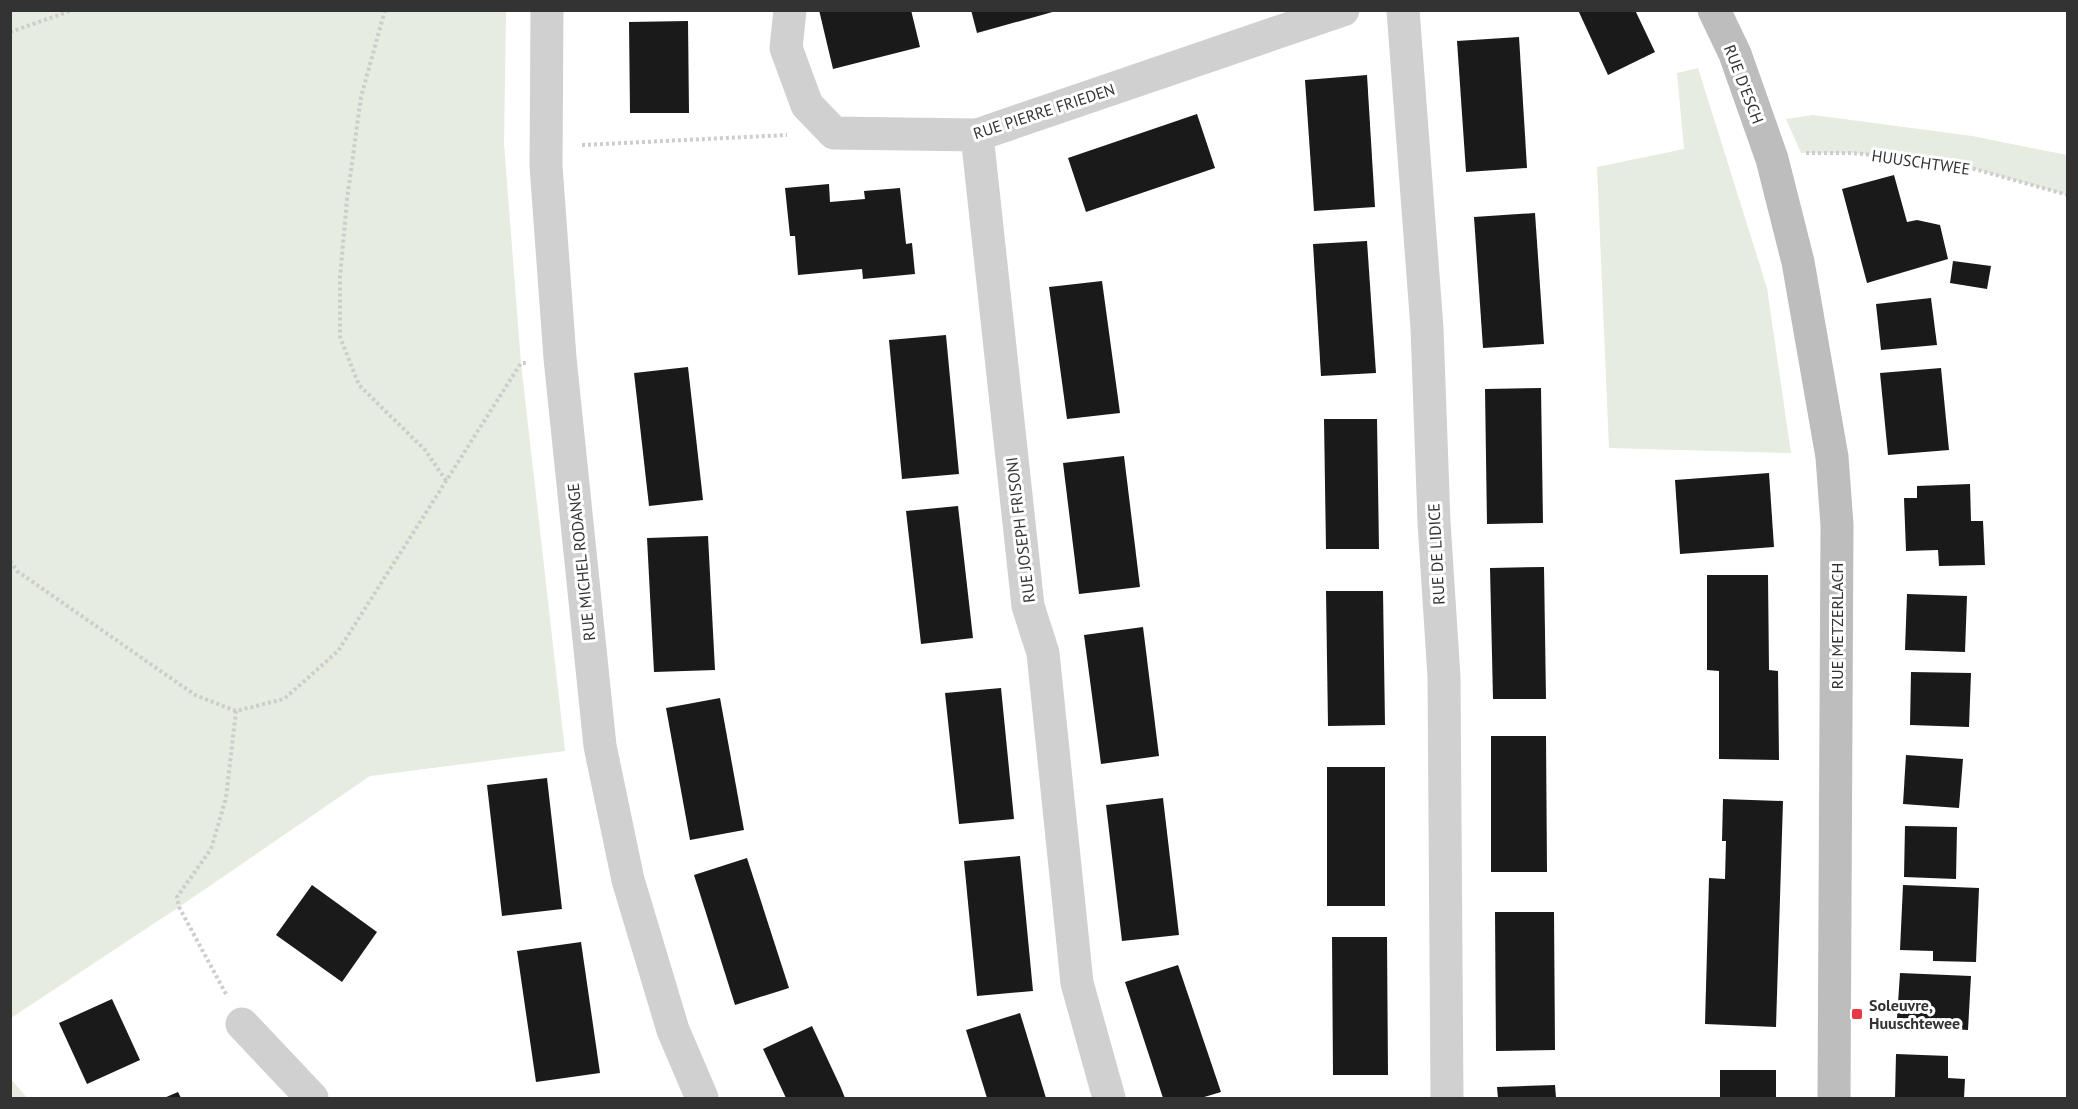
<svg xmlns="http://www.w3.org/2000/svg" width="2078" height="1109" viewBox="0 0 2078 1109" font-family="'PT Sans',sans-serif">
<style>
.green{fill:#e6ecdf}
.building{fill:#1a1a1a}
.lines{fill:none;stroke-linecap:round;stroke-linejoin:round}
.path{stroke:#cdcdcd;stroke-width:4;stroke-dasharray:3 3;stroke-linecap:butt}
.street{stroke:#d0d0d0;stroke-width:33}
.secondary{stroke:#bdbdbd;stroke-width:33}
.poi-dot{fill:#e63946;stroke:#fff;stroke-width:2}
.labels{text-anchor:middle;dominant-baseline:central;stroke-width:6;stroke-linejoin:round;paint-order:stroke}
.street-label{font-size:16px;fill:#333;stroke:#fff}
.poi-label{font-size:16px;font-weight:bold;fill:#333;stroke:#fff;text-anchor:start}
</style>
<rect width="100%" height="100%" fill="#fff"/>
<g class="green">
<polygon points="11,10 506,11 504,144 521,363 565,751 370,776 179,907 11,1018"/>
<polygon points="1698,68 1767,288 1791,453 1609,448 1597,167 1684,149 1677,73"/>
<polygon points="1813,115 1972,136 2067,155 2067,195 1953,163 1852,153 1801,153 1786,119"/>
<polygon points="11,1079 27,1098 11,1098"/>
</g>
<g class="building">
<polygon points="819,10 911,10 920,47 833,69"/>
<polygon points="971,10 1056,10 1056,11 977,33"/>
<polygon points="1578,10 1635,10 1655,52 1608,75"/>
<polygon points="688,21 689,113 630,113 629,22"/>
<polygon points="1519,37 1527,168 1466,172 1457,41"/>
<polygon points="1367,75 1375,207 1314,211 1305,80"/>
<polygon points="1197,114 1215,168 1086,212 1068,158"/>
<polygon points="1894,175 1907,222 1917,220 1940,225 1948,259 1867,283 1842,189"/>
<polygon points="829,184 830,202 865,199 864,191 900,188 906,244 912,243 915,274 863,279 862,269 798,275 795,236 790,236 785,188"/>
<polygon points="1535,213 1544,344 1483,348 1474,217"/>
<polygon points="1367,241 1376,373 1321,376 1313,244"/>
<polygon points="1953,261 1991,266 1987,289 1950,283"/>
<polygon points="1102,281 1120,413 1067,419 1049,287"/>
<polygon points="1931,298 1937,345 1881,350 1876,304"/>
<polygon points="946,335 959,474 902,479 889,340"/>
<polygon points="688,367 703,500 649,506 634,373"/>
<polygon points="1941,368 1949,450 1888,455 1880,373"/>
<polygon points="1541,388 1543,523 1487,524 1485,389"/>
<polygon points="1324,419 1377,419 1379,549 1326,549"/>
<polygon points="1124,456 1140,587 1079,594 1063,463"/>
<polygon points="1769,473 1774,547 1680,554 1675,480"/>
<polygon points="1970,484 1971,521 1983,521 1985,565 1939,566 1938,550 1906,551 1904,498 1917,498 1917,486"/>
<polygon points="958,506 973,638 921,644 906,511"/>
<polygon points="708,536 715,670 654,672 647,538"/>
<polygon points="1544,567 1546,699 1493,699 1490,568"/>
<polygon points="1707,575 1768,575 1769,670 1778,671 1779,760 1719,759 1719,671 1707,670"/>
<polygon points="1326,591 1383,591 1385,725 1328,726"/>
<polygon points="1907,594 1967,596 1965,652 1905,650"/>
<polygon points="1143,627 1159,756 1101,764 1084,635"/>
<polygon points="1911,672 1971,673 1969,727 1910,725"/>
<polygon points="1001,688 1014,819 959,824 945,693"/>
<polygon points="720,698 744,830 690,840 666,708"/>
<polygon points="1491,736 1546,736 1547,872 1491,872"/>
<polygon points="1906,755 1963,759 1959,808 1903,804"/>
<rect x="1327" y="767" width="58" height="139"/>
<polygon points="547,778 562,909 502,916 487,785"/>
<polygon points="1163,798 1179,935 1122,941 1106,805"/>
<polygon points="1723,799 1783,801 1776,1027 1705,1024 1709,878 1725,879 1726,841 1722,841"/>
<polygon points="1905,826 1957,827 1956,879 1904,877"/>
<polygon points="1020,856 1033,991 977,996 964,861"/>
<polygon points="747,858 789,988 735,1005 694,875"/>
<polygon points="312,885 377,932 342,982 276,935"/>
<polygon points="1903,885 1979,888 1976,962 1933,961 1933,951 1900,950"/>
<polygon points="1495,912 1554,912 1555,1050 1496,1051"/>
<polygon points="1332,937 1387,937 1388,1075 1333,1075"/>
<polygon points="581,942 600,1073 536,1082 517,951"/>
<polygon points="1178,965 1221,1092 1201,1098 1163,1098 1125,982"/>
<polygon points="1900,973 1971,976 1968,1030 1916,1027 1917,1019 1897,1018"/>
<polygon points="112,999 140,1060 87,1084 59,1023"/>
<polygon points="1020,1013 1046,1098 987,1098 966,1030"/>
<polygon points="812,1026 841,1088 845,1098 786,1098 763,1049"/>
<polygon points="1896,1054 1948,1056 1948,1078 1965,1079 1964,1098 1895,1098"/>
<rect x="1720" y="1070" width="56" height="28"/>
<polygon points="1555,1085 1556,1098 1498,1098 1497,1087"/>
<polygon points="178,1092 181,1098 164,1098"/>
</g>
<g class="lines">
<g class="path">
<polyline points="385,10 361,97 347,200 340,277 340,337 359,385 425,450 447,482"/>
<polyline points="10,32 73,10"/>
<polyline points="582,145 787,135"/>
<polyline points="1806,153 1852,153 1953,163 2068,195"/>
<polyline points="10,561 17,571 195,695 236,711 284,699 338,651 521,363 526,363"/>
<polyline points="226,994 179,907 177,897 211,849 226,798 236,711"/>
</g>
<g class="street">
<polyline points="547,10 546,166 560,358 600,746 628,880 673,1030 702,1098"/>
<polyline points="790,10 786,48 807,105 834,133 977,135 1343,10"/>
<polyline points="1403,10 1427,328 1434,522 1444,677 1447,1098"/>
<polyline points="977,135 1028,606 1043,653 1077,983 1109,1098"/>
<polyline points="242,1024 312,1098"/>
</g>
<polyline class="secondary" points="1714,10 1735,54 1772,159 1798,262 1832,457 1837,525 1834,1098"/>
</g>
<rect class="poi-dot" x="1851" y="1008" width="12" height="12" rx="3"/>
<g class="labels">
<g class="street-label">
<text transform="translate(1744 84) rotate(69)">RUE D'ESCH</text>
<text transform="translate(1044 111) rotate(-18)">RUE PIERRE FRIEDEN</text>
<text transform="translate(1921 162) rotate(8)">HUUSCHTWEE</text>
<text transform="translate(1020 530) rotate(-97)">RUE JOSEPH FRISONI</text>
<text transform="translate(1436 554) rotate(-93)">RUE DE LIDICE</text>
<text transform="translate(581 562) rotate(-96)">RUE MICHEL RODANGE</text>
<text transform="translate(1837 626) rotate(-90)">RUE METZERLACH</text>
</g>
<g class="poi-label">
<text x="1869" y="1005">Soleuvre,<tspan x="1869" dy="18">Huuschtewee</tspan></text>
</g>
</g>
<rect width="2078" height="1109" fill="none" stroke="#333333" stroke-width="24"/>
</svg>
